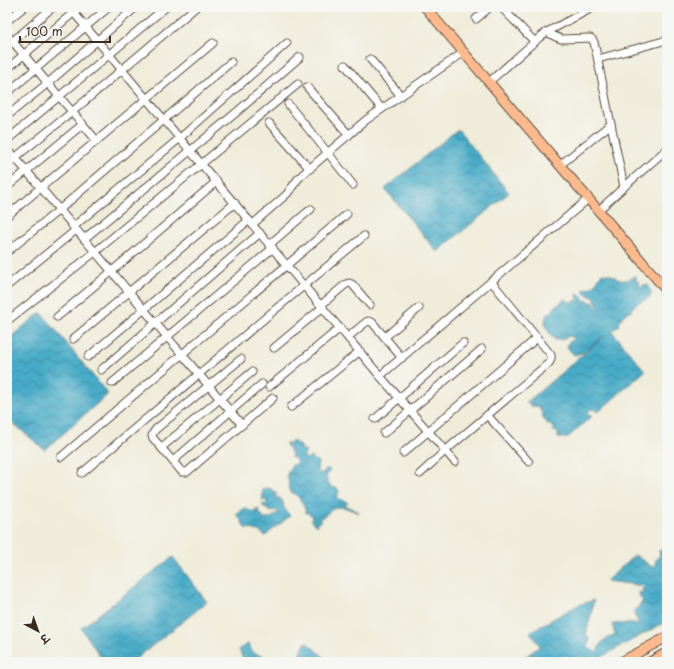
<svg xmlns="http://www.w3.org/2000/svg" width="674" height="669" viewBox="0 0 674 669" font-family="'Playpen Sans','Playpen Sans Deva',sans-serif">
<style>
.water{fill:url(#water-waves);stroke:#416a72}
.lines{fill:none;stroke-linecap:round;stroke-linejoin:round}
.minor-casing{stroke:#56473a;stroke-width:9}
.major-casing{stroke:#56473a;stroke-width:11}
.highway-casing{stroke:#56473a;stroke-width:12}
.minor{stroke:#fff;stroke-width:7}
.major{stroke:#fcba8d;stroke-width:9}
.highway{stroke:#fcba8d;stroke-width:10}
</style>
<defs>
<pattern id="water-waves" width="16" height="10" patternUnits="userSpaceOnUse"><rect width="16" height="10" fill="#47abc7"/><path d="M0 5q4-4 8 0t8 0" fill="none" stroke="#3c8ba1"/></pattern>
</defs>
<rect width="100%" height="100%" fill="#f6f6f2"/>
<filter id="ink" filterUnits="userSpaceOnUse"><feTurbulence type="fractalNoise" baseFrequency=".025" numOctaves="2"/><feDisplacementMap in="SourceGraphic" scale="8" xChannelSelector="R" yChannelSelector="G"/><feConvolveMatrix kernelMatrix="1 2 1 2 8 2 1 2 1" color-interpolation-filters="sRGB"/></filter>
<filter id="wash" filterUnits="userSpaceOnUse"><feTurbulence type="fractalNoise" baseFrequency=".012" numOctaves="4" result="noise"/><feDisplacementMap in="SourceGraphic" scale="16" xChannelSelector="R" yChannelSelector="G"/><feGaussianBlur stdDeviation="0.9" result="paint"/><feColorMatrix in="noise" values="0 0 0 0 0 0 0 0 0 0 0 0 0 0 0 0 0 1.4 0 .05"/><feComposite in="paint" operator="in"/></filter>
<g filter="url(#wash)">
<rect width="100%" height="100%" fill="#efecd9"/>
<g class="water">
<polygon points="458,129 509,193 437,252 385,189"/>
<path d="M602,273C605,274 608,274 611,275C612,275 617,278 617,279C625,282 630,279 636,276V281L639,282V287L647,284L652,294C650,296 649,298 647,299C640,303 634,302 631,312L628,311L619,322L620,325L612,331L645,371L598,412L593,409L590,410L587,413L590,416H592L566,439L565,438L564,439L563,438H558V433L555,431L554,432L553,430L555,428L553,427V426L547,424V421H545L541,416L544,417L541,412L542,411H540V407L535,406L532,407L531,405L526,403L603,337L582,353L574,355L569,350L567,346L569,342L574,339L569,336L564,339L555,340C548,331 541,325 548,313H552L554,308L564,299L570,302L579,300L577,297L578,293L581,295L583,299L594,303L596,308L598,306L594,298L584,293L583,290L594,286Z"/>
<polygon points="41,312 108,394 45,450 9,420 7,413 7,340"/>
<path d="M294,441L296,444L297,443L299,445V447L301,446L302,447L300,449L302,450H304L306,452L305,454L303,456L307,459L311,457L315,461H318L317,472L322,473L327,469L330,470L326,477C329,483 330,488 337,488L339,491L337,497L340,500L342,499L343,501L347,502L348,503L345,505L346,506L359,512L358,513C351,510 341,504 333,509C328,512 324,517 319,519L321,522H319L317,523L316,526L314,523L311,521L312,516L308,513H306C304,505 299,494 290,492L288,486L289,485L288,479L287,478L288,471L291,469L290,468L292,465H295L297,462L294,458L290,457L292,456L291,452L286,445L287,442V444H290V442Z"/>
<path d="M267,488L272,489L276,493V498H280L283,502L284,508L290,516L265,536L259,531L245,528L241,520L236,514L245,508C250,512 253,512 259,509V513L262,515L263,519C270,519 274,517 278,512L276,510L272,512C267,510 265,509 262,504L265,505L267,503L266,500L263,501L262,494L263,490Z"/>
<path d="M667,547V621L592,662H518L540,646L530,632L576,606L594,600L586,636L590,639L587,647L597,653C601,640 603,641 615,635L612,624L639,623L633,613L643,601L640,598L639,592L643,593L642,589L645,586L606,581L635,555L652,567L655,565L656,559L660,555L659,551Z"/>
<polygon points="173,557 207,602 132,662 104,662 81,628"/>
<polygon points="306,642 330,662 296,662"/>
<polygon points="248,644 253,653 282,662 240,662 243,660 239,649"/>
</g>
</g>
<g filter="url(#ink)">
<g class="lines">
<defs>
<g id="minor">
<polyline points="69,7 380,376 455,462"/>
<polyline points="501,7 535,42"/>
<polyline points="476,19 490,7"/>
<polyline points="7,21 24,7"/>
<polyline points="547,32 554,36 561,39 590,38 592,39 594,42 624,187 598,211"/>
<polyline points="7,35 97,141"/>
<polyline points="7,46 53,7"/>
<polyline points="370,59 401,96"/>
<polyline points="598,59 667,40"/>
<polyline points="345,65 382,109"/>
<polyline points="7,69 80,7"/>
<polyline points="489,82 540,37 547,32 594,7"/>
<polyline points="307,87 349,135"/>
<polyline points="7,93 109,7"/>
<polyline points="288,104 328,153 353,185"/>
<polyline points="7,116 48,83 136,7"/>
<polyline points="269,123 310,169"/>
<polyline points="7,140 166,7"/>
<polyline points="7,148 242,425"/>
<polyline points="7,164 72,112 196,7"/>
<polyline points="560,165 611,124"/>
<polyline points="7,187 83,124"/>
<polyline points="624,187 667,149"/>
<polyline points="7,216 213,43"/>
<polyline points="253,224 287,194 298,179 302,175 366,120 464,52"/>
<polyline points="73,227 180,138 287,43"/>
<polyline points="84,239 238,111 300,57"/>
<polyline points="270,244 311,209"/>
<polyline points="7,252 59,210 231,62"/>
<polyline points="7,286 76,230"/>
<polyline points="321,305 346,284 349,283 352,284 370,305"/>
<polyline points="57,317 111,272 217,181"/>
<polyline points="7,321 95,252 298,84"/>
<polyline points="348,337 365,323 368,321 372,322 402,358"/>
<polyline points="385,337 419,308"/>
<polyline points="73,339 235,203"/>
<polyline points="274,348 323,307"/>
<polyline points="88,357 249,220"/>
<polyline points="241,359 156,429 153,433 152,436 153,438 182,472 187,472 273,398"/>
<polyline points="101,370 260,233"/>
<polyline points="380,376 588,199"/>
<polyline points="112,383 273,248"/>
<polyline points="269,387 340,328"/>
<polyline points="291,407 360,351"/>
<polyline points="487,415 529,462"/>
<polyline points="375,419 463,343"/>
<polyline points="384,433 482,349"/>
<polyline points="162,447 252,372"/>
<polyline points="403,453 537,338"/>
<polyline points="61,457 347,214"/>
<polyline points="173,461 262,384"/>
<polyline points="82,473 277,308 364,236"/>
<polyline points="420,474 445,451 549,363 551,359 551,355 491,281"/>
</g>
<g id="major">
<polyline points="425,7 667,291"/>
<polyline points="621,662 667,637"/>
</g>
<polyline id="highway" points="651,662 667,653"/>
</defs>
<use href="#minor" class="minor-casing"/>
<use href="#major" class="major-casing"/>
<use href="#highway" class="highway-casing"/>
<use href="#minor" class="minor"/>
<use href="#major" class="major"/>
<use href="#highway" class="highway"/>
</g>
</g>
<rect width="674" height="669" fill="none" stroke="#f6f6f2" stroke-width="24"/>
<g transform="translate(38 631) rotate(139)" stroke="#f6f6f2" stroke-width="3" paint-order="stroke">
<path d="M0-3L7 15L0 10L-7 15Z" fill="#3b2a1e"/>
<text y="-6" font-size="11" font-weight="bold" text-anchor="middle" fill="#3b2a1e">उ</text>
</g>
<path d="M20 36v6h90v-6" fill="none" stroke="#3b2a1e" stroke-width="2"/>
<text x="26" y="36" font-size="12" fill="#3b2a1e" stroke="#f6f6f2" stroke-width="3" paint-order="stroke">100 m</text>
</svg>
